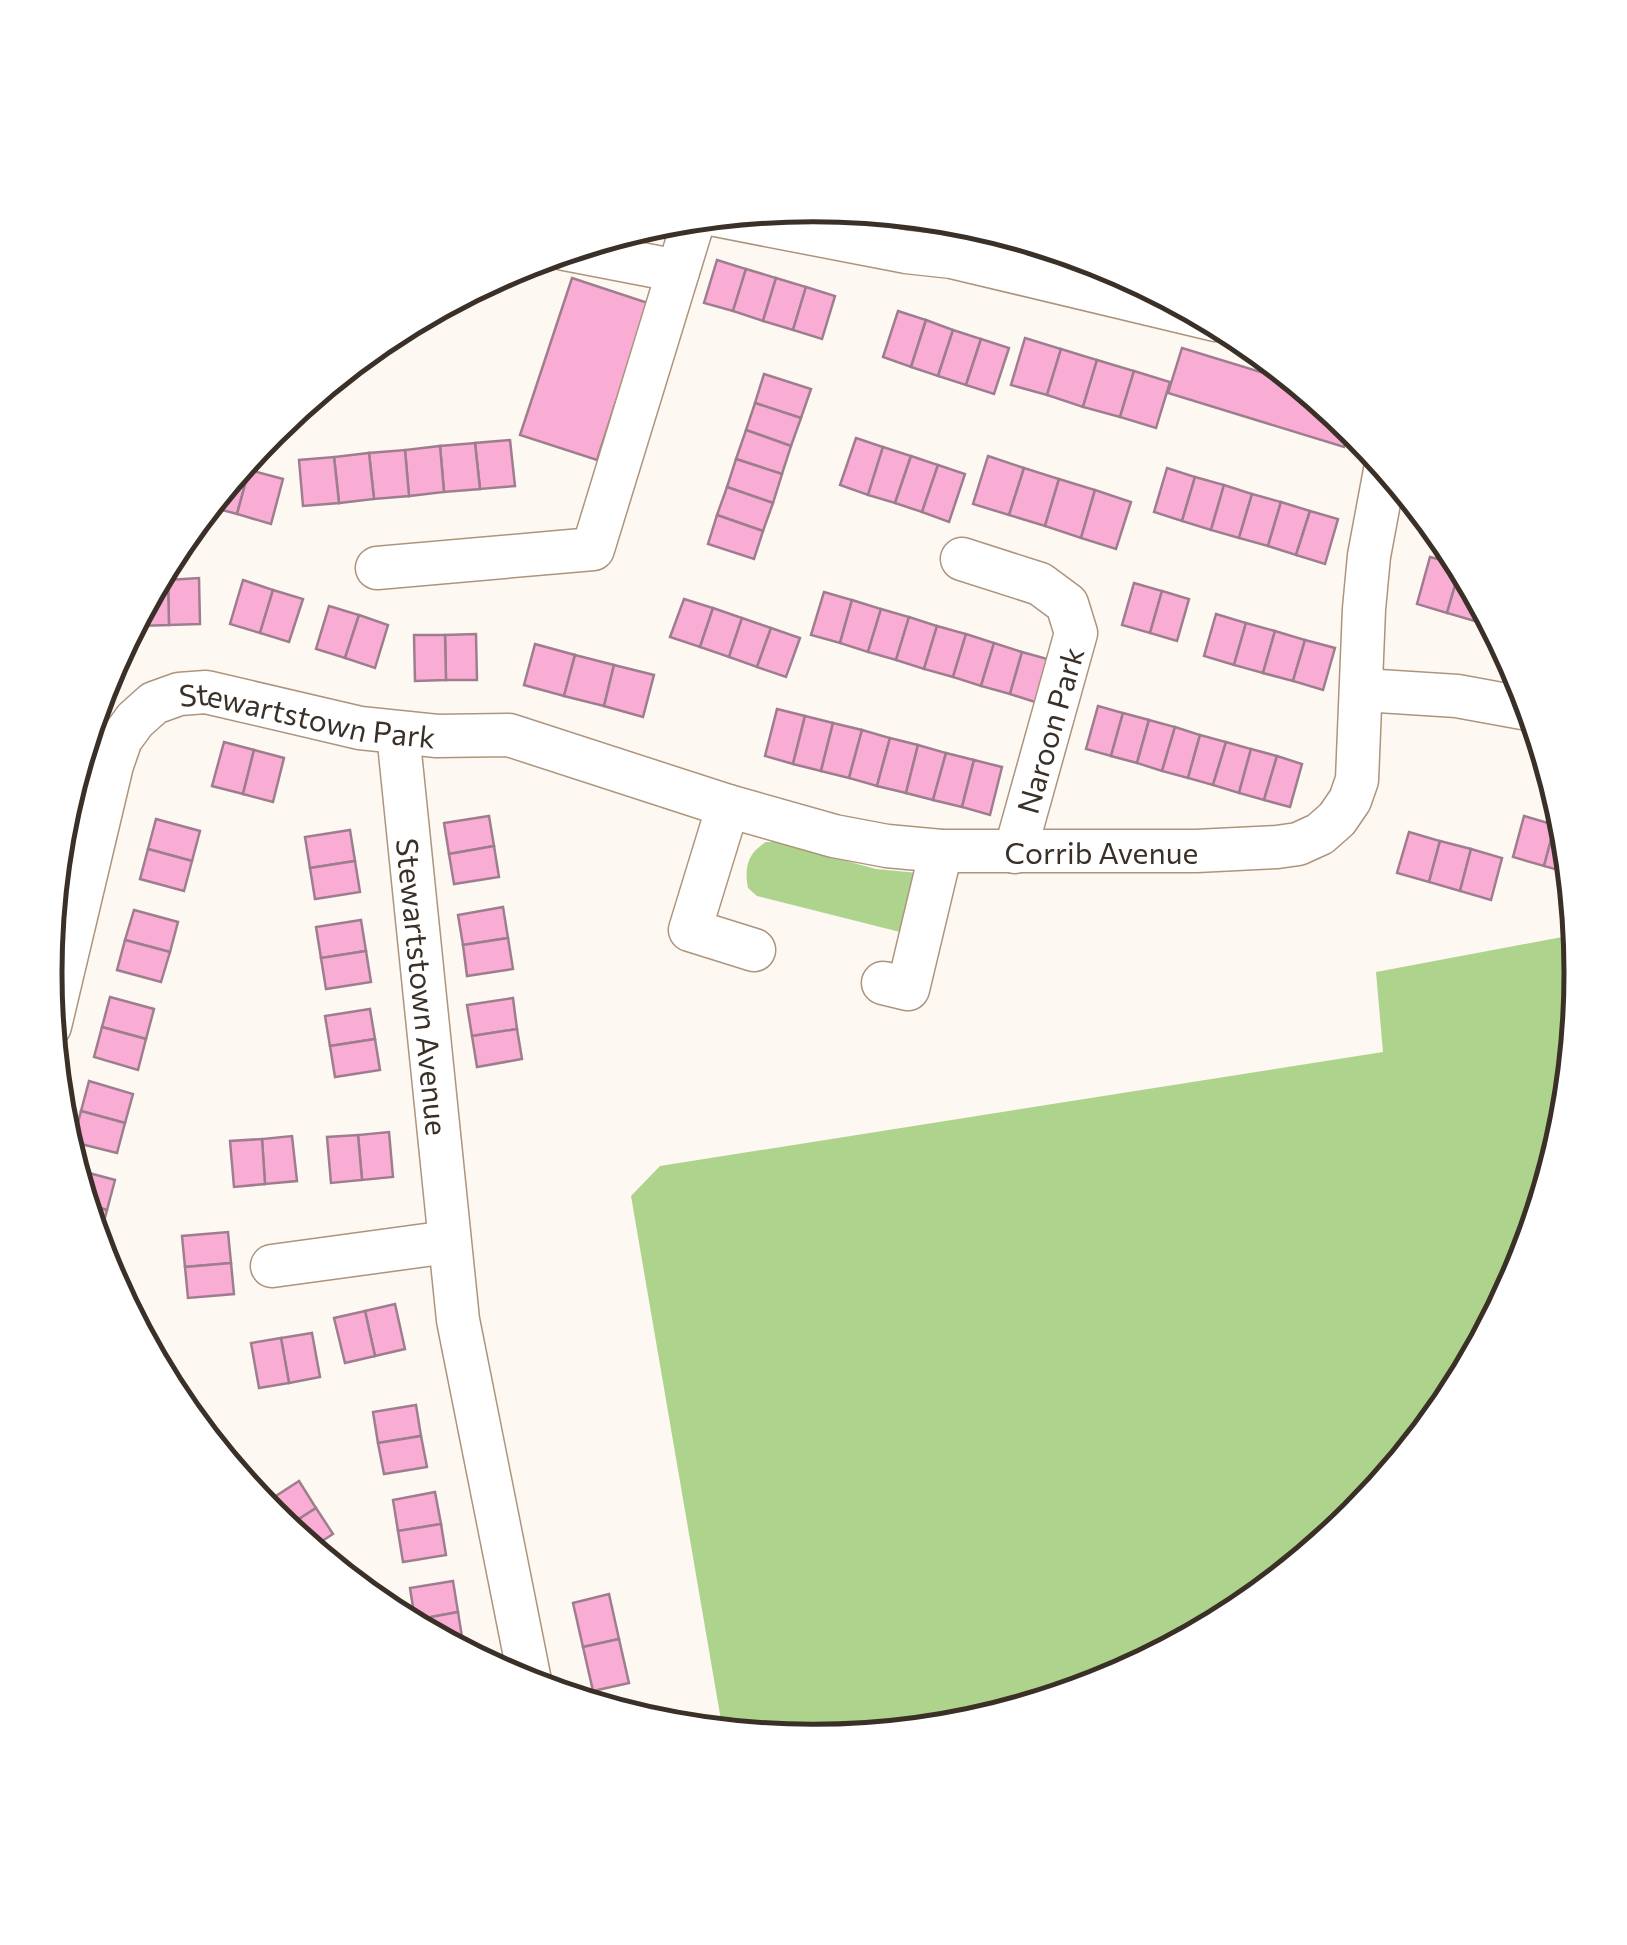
<svg xmlns="http://www.w3.org/2000/svg" width="1627" height="1945" viewBox="0 0 1627 1945" font-family="Commissioner,sans-serif">
<style>
.green{fill:#aed38c}
.building{fill:#faadd4;stroke:#9e7e8e;stroke-width:2.5}
.lines{fill:none;stroke-linecap:round;stroke-linejoin:round}
.minor-casing{stroke:#ad947d;stroke-width:45}
.minor{stroke:#fff;stroke-width:42}
.labels{text-anchor:middle;dominant-baseline:central;stroke-width:10;stroke-linejoin:round;paint-order:stroke}
.street-label{font-size:30px;fill:#3a3027;stroke:#fff}
.rim{fill:none;stroke:#3a3027;stroke-width:5}
</style>
<rect width="100%" height="100%" fill="#fef8f3"/>
<g class="green">
<path d="M766,842H776L876,869L918,873L904,933L757,896L748,888C744,867 748,853 766,842Z"/>
<polygon points="1578,934 1582,973 1567,1123 1523,1267 1452,1400 1356,1516 1240,1612 1107,1683 963,1726 813,1741 723,1732 631,1196 660,1166 1383,1052 1376,972"/>
</g>
<g class="building">
<polygon points="717,260 746,269 733,311 704,303"/>
<polygon points="746,269 776,278 763,321 733,311"/>
<polygon points="572,278 648,303 597,460 520,435"/>
<polygon points="776,278 806,287 793,330 763,321"/>
<polygon points="806,287 835,296 822,339 793,330"/>
<polygon points="898,311 926,320 911,367 883,357"/>
<polygon points="926,320 953,330 938,376 911,367"/>
<polygon points="953,330 981,339 966,385 938,376"/>
<polygon points="1025,338 1061,349 1047,395 1011,385"/>
<polygon points="981,339 1009,348 994,394 966,385"/>
<polygon points="1182,348 1303,385 1351,424 1344,447 1168,393"/>
<polygon points="1061,349 1097,360 1083,407 1047,395"/>
<polygon points="1097,360 1134,371 1120,417 1083,407"/>
<polygon points="1134,371 1170,382 1156,428 1120,417"/>
<polygon points="764,374 811,389 801,418 755,403"/>
<polygon points="755,403 801,418 791,446 746,430"/>
<polygon points="746,430 791,446 782,474 736,459"/>
<polygon points="856,438 883,447 868,495 840,485"/>
<polygon points="510,440 515,486 480,489 475,443"/>
<polygon points="475,443 480,489 444,492 440,446"/>
<polygon points="440,446 444,492 409,496 405,450"/>
<polygon points="883,447 911,456 895,503 868,495"/>
<polygon points="405,450 409,496 374,499 369,453"/>
<polygon points="369,453 374,499 339,503 334,457"/>
<polygon points="911,456 938,465 922,512 895,503"/>
<polygon points="988,456 1024,468 1009,515 973,504"/>
<polygon points="334,457 339,503 303,506 299,460"/>
<polygon points="736,459 782,474 773,503 727,487"/>
<polygon points="938,465 965,474 949,522 922,512"/>
<polygon points="239,467 249,470 237,514 207,506"/>
<polygon points="1024,468 1059,479 1045,526 1009,515"/>
<polygon points="1167,468 1195,477 1182,521 1154,512"/>
<polygon points="249,470 283,479 271,524 237,514"/>
<polygon points="1195,477 1224,485 1211,530 1182,521"/>
<polygon points="1059,479 1095,490 1081,538 1045,526"/>
<polygon points="1224,485 1252,494 1239,538 1211,530"/>
<polygon points="727,487 773,503 763,531 717,515"/>
<polygon points="1095,490 1131,502 1116,549 1081,538"/>
<polygon points="1252,494 1281,502 1268,546 1239,538"/>
<polygon points="1281,502 1310,511 1296,555 1268,546"/>
<polygon points="1310,511 1338,519 1325,564 1296,555"/>
<polygon points="717,515 763,531 754,559 708,544"/>
<polygon points="1430,557 1461,565 1447,613 1417,604"/>
<polygon points="1461,565 1483,603 1478,622 1447,613"/>
<polygon points="199,578 200,624 169,625 168,580"/>
<polygon points="156,580 168,580 169,625 138,626 138,614"/>
<polygon points="243,580 273,590 260,633 230,624"/>
<polygon points="1134,583 1162,591 1150,633 1122,625"/>
<polygon points="273,590 303,599 289,642 260,633"/>
<polygon points="1162,591 1189,599 1177,641 1150,633"/>
<polygon points="824,592 852,600 840,643 811,635"/>
<polygon points="684,599 713,608 700,647 670,637"/>
<polygon points="852,600 881,609 868,652 840,643"/>
<polygon points="329,606 359,615 345,658 316,649"/>
<polygon points="713,608 742,618 729,657 700,647"/>
<polygon points="881,609 909,617 896,660 868,652"/>
<polygon points="1216,614 1246,623 1234,665 1204,656"/>
<polygon points="359,615 388,625 375,668 345,658"/>
<polygon points="909,617 937,626 924,669 896,660"/>
<polygon points="742,618 771,628 757,667 729,657"/>
<polygon points="1246,623 1275,631 1263,673 1234,665"/>
<polygon points="937,626 966,634 953,677 924,669"/>
<polygon points="771,628 800,638 786,677 757,667"/>
<polygon points="1275,631 1305,640 1293,681 1263,673"/>
<polygon points="476,634 477,680 446,680 445,635"/>
<polygon points="966,634 994,643 981,686 953,677"/>
<polygon points="414,635 445,635 446,680 415,681"/>
<polygon points="1305,640 1335,648 1323,690 1293,681"/>
<polygon points="994,643 1022,652 1010,694 981,686"/>
<polygon points="535,644 575,655 564,696 524,685"/>
<polygon points="1022,652 1051,660 1038,703 1010,694"/>
<polygon points="575,655 614,665 604,706 564,696"/>
<polygon points="614,665 654,675 643,717 604,706"/>
<polygon points="1098,706 1123,713 1111,756 1086,749"/>
<polygon points="777,709 805,716 793,764 765,756"/>
<polygon points="1123,713 1149,720 1137,763 1111,756"/>
<polygon points="805,716 833,723 821,771 793,764"/>
<polygon points="1149,720 1175,727 1162,771 1137,763"/>
<polygon points="833,723 862,730 849,778 821,771"/>
<polygon points="1175,727 1200,735 1188,778 1162,771"/>
<polygon points="862,730 890,738 877,786 849,778"/>
<polygon points="1200,735 1226,742 1213,785 1188,778"/>
<polygon points="890,738 918,745 906,793 877,786"/>
<polygon points="224,742 254,750 243,794 212,786"/>
<polygon points="1226,742 1251,749 1239,793 1213,785"/>
<polygon points="918,745 946,753 933,800 906,793"/>
<polygon points="1251,749 1277,756 1264,800 1239,793"/>
<polygon points="254,750 284,758 273,802 243,794"/>
<polygon points="946,753 974,760 962,807 933,800"/>
<polygon points="1277,756 1302,764 1290,807 1264,800"/>
<polygon points="974,760 1002,767 990,815 962,807"/>
<polygon points="489,816 494,846 449,854 444,823"/>
<polygon points="1524,816 1555,825 1544,866 1513,857"/>
<polygon points="156,819 200,831 192,861 148,849"/>
<polygon points="1555,825 1568,828 1572,874 1544,866"/>
<polygon points="350,830 355,861 310,868 305,837"/>
<polygon points="1409,832 1440,841 1429,882 1397,873"/>
<polygon points="1440,841 1471,849 1460,891 1429,882"/>
<polygon points="494,846 499,877 454,884 449,854"/>
<polygon points="148,849 192,861 184,891 140,879"/>
<polygon points="1471,849 1502,858 1491,900 1460,891"/>
<polygon points="355,861 360,892 315,899 310,868"/>
<polygon points="503,907 508,938 463,945 458,915"/>
<polygon points="134,910 178,922 170,952 125,940"/>
<polygon points="361,920 366,951 321,958 316,927"/>
<polygon points="508,938 513,969 467,976 463,945"/>
<polygon points="125,940 170,952 161,982 117,970"/>
<polygon points="366,951 371,982 326,989 321,958"/>
<polygon points="110,997 154,1009 146,1039 102,1027"/>
<polygon points="513,998 517,1029 472,1036 467,1005"/>
<polygon points="370,1009 375,1039 330,1046 325,1016"/>
<polygon points="102,1027 146,1039 138,1070 94,1057"/>
<polygon points="517,1029 522,1059 477,1067 472,1036"/>
<polygon points="375,1039 380,1070 335,1077 330,1046"/>
<polygon points="89,1081 133,1094 125,1123 81,1111"/>
<polygon points="81,1111 125,1123 117,1153 73,1142"/>
<polygon points="389,1132 393,1177 362,1180 358,1135"/>
<polygon points="358,1135 362,1180 331,1183 327,1137"/>
<polygon points="292,1136 297,1181 265,1184 262,1139"/>
<polygon points="262,1139 265,1184 234,1187 230,1141"/>
<polygon points="74,1169 115,1180 107,1210 85,1204"/>
<polygon points="85,1204 107,1210 99,1241 95,1240"/>
<polygon points="228,1232 231,1263 185,1267 182,1236"/>
<polygon points="231,1263 234,1294 188,1298 185,1267"/>
<polygon points="395,1304 405,1349 375,1356 365,1311"/>
<polygon points="365,1311 375,1356 345,1363 334,1318"/>
<polygon points="312,1333 320,1377 289,1383 281,1338"/>
<polygon points="281,1338 289,1383 259,1388 251,1343"/>
<polygon points="416,1405 421,1436 378,1443 373,1412"/>
<polygon points="421,1436 427,1467 384,1474 378,1443"/>
<polygon points="299,1481 316,1508 285,1528 262,1505"/>
<polygon points="435,1492 441,1524 398,1531 393,1500"/>
<polygon points="316,1508 333,1534 310,1549 285,1528"/>
<polygon points="441,1524 446,1555 403,1562 398,1531"/>
<polygon points="453,1581 458,1612 415,1620 410,1588"/>
<polygon points="609,1594 619,1639 583,1647 573,1603"/>
<polygon points="458,1612 463,1643 450,1646 417,1627 415,1620"/>
<polygon points="619,1639 629,1683 593,1691 583,1647"/>
</g>
<g class="lines">
<defs>
<g id="minor">
<polyline points="710,214 906,252 952,257 1216,320"/>
<polyline points="564,249 678,271"/>
<polyline points="962,559 1040,584 1067,604 1076,633 1015,852"/>
<polyline points="377,568 593,549 695,216"/>
<polyline points="1363,690 1457,696 1533,710"/>
<path id="s1" d="M398,733L458,1320L531,1686"/>
<polyline points="728,806 690,930 754,950"/>
<polyline points="883,983 908,989 941,851"/>
<path id="s2" d="M50,1026L112,765L121,739L135,720L154,703L179,694L206,692L360,728L437,736L509,735L728,806L834,836L887,846L941,851H1196L1277,847L1298,844L1320,834L1337,819L1350,800L1357,780L1364,609L1369,556L1386,465"/>
<polyline points="272,1266 448,1242"/>
</g>
</defs>
<use href="#minor" class="minor-casing"/>
<use href="#minor" class="minor"/>
</g>
<g class="labels">
<g class="street-label">
<text stroke="none"><textPath href="#s2" startOffset="502">Stewartstown Park</textPath></text>
<text transform="translate(1049 730) rotate(-74)">Naroon Park</text>
<text stroke="none"><textPath href="#s2" startOffset="1315">Corrib Avenue</textPath></text>
<text stroke="none"><textPath href="#s1" startOffset="255">Stewartstown Avenue</textPath></text>
</g>
</g>
<path d="M0 0H1627V1945H0ZM62 973a751 751 0 1 1 1502 0a751 751 0 1 1-1502 0Z" fill="#fff" fill-rule="evenodd"/>
<path class="rim" d="M62 973a751 751 0 1 1 1502 0a751 751 0 1 1-1502 0Z"/>
</svg>
